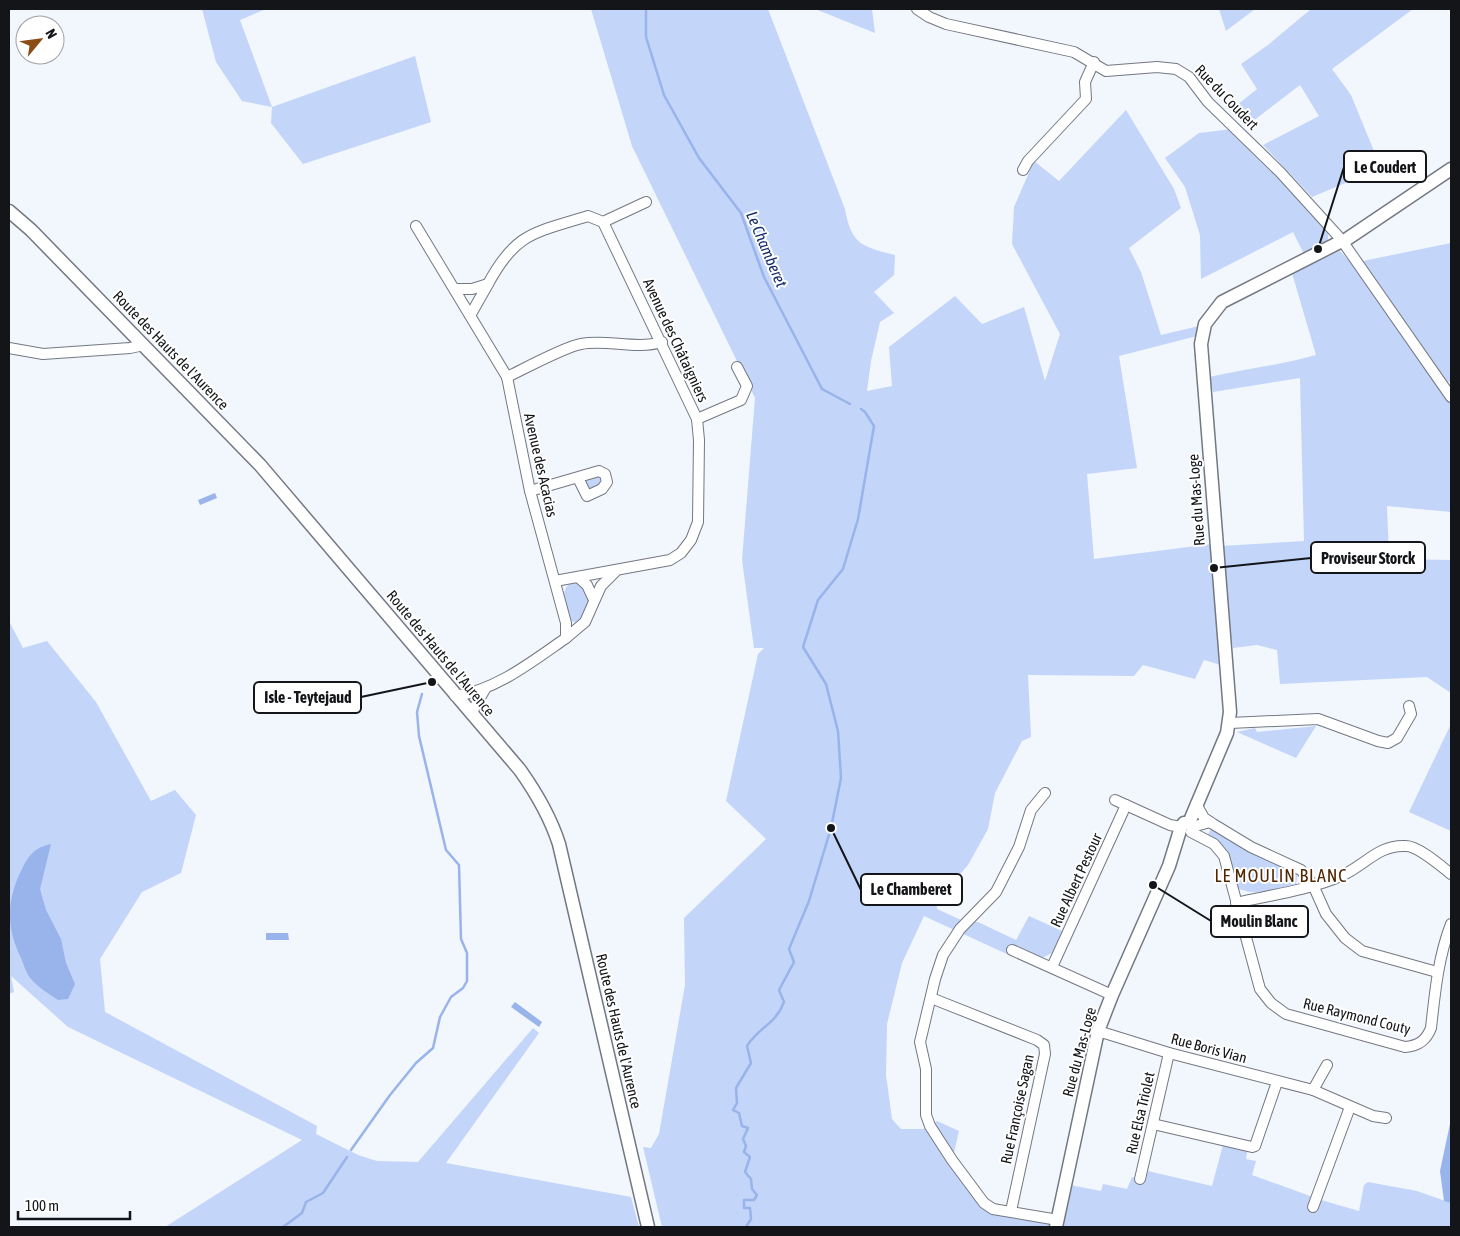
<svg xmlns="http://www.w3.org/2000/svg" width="1460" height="1236" viewBox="0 0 1460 1236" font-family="'Asap Condensed',sans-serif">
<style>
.green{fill:#c3d5f9}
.water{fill:#99b3eb}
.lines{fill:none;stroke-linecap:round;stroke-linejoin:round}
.stream{stroke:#99b3eb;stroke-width:2.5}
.minor-casing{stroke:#737882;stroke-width:12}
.major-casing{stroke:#737882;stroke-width:15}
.minor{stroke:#fff;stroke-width:10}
.major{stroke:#fff;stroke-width:12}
.labels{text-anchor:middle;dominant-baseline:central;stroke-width:4;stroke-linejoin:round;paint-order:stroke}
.street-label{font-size:15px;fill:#131518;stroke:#fff}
.water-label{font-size:16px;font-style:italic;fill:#142b6b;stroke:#fff}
.quarter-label{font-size:18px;letter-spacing:1px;fill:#522600;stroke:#fff}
.leader{fill:none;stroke:#131518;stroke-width:2}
.callout-dot{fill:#131518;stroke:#fff;stroke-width:2}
.callout{fill:#fff;stroke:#131518;stroke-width:2}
.callout-label{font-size:16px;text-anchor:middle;font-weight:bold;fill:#131518}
</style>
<rect width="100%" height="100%" fill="#f2f6fd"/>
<g class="green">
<polygon points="202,9 266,9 240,20 272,107 415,56 431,122 303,164 271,123 272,107 242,101 216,62"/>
<path d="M591,9H768L845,209C851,244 862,247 895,255L894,275L874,292L894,313L880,322L871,361L867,391L892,386L889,347L955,296L982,324L1024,307L1045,381L1060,334L1012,244L1014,207L1034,161L1059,181L1126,110L1174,189L1181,208L1129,248L1141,272L1161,335L1199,326L1197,336L1119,356L1137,468L1087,474L1094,559L1212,544L1221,665L1204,660L1195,679L1143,665L1134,676L1028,675L1031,737L1022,741L995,793L988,829L968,865L936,902L937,909L961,920L978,922L1016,940L1029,916L1062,931L1052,953L1042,958L1015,945L1009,955L924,916L902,963L887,1024L886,1075L892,1119L901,1129H923L937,1121L959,1131L952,1161L984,1203L1058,1220L1065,1184L1101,1191L1103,1184L1127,1189L1132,1177L1146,1180L1148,1171L1212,1186L1224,1141L1248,1147L1246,1159L1256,1161L1252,1175L1313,1197L1308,1207L1310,1213L1318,1211L1317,1205L1321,1200L1359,1211L1364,1185L1368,1182L1417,1191L1451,1203V1227H662L643,1147L651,1148L659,1134L685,985L684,918L766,839L726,801L758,654L764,648H754L742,560L755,398L632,146Z"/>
<polygon points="815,9 872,9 875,33"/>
<polygon points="1219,9 1255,9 1226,31"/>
<polygon points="1311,9 1413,9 1332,69 1351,95 1381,168 1312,197 1263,145 1319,116 1300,85 1253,121 1237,105 1257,89 1241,64 1268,45"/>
<polygon points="1232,129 1328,231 1328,240 1304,254 1293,232 1201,279 1200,235 1185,187 1165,158 1199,133"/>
<polygon points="1451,243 1451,383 1447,381 1363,261"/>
<path d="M1340,251L1352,264L1357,262L1451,397V512L1387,506L1389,559L1451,560V693L1427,677L1280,684L1277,650L1257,645L1233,648L1227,615L1222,546L1304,541L1300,378L1213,392L1209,377C1245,369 1281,365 1316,355L1292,273Z"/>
<polygon points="599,471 607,482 587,496 578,478"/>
<path d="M572,582H579L591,600L581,621L577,623L571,621C567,607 557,592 572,582Z"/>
<polygon points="9,621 23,648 47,641 96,702 151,801 175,790 196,815 181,873 142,892 100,959 105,1012 317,1126 316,1134 358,1155 377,1161 418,1162 533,1028 539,1033 446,1163 631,1197 639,1227 165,1227 302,1140 68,1027 11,976 14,992 9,994"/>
<polygon points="1451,724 1451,831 1409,812"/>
<polygon points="1316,726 1296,758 1237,732 1255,728 1257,732"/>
<path d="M1212,827C1239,846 1267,860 1298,873L1296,884C1275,888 1253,899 1235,886L1230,859H1227L1207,836Z"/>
</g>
<g class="water">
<polygon points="215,493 217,498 200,505 198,500"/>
<path d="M51,844L40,889L46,910L61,939L66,963L75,984L68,999L58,1000C49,994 39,988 31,979C26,973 24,965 21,958C7,929 6,903 20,873C28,856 33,848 51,844Z"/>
<polygon points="266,933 288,933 289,940 266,940"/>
<polygon points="515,1002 542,1022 539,1027 511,1007"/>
<polygon points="1451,1119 1451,1203 1444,1201 1440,1171"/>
</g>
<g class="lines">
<g class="stream">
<polyline points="646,9 646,37 664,95 699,158 741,213 764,277 822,389 850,404"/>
<polyline points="351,1150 390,1095 416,1063 433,1048 440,1017 451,997 463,988 467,981 467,953 461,939 459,865 446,850 419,736 417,712 422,694"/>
<polyline points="283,1227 302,1213 306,1202 323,1193 347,1157"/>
<path d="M746,1227L751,1219L750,1208H744V1200H754L757,1195L752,1189L751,1179L745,1172L750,1157L744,1152L746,1146L743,1139L748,1128L742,1126L739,1113L733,1110L737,1103L736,1088L751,1063L747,1046C759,1027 776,1024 784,1002L779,990L794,962L789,949L809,901L831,828L841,778L838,731L826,684L803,647L818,600L843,569L858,519L874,426L865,412L861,409"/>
</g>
<defs>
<g id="minor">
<polyline points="917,9 929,17 946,24 1074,52 1106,71 1157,67 1176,69 1189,77 1208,102 1280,172 1339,237"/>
<polyline points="1023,170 1028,161 1086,99 1085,82 1094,62"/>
<path d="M416,226L507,377L530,491L566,623V638C533,661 495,691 455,696"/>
<polyline points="1345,245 1451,397"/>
<path d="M488,284C516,232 534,233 588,216L603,222L646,202"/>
<polyline points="455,289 472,289 488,284 471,314"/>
<polyline points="9,348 43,354 130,348 144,345"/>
<path d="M507,377C524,369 564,347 581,344C608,339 635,350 662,342"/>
<polyline points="697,419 741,400 747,386 737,367"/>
<polyline points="530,491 599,471 605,474 607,482 602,489 587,496 578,478"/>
<polyline points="579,578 587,585 594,600"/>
<polyline points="555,581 670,560 681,553 691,540 698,522 699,440 697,419 603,222"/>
<polyline points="566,638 585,622 601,586 616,571"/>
<polyline points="471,714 485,689"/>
<polyline points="1230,723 1318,719 1378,741 1388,743 1397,738 1411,714 1409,706"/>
<polyline points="1045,793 1031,810 1019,847 996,892 960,929 943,955 935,979 920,1042 926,1069 926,1115 930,1126 952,1160 984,1203 993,1209 1058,1220"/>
<polyline points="1115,800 1170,825 1181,827"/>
<polyline points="1196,804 1204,818 1213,824 1251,847 1301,870 1313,885 1326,914 1345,938 1362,951 1437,972"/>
<polyline points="1192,827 1210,822"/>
<path d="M1191,832L1214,844L1224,856L1260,989L1271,1003L1286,1014L1405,1047C1418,1046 1426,1041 1431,1028C1435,992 1438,958 1451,924"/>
<path d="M1236,903C1271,895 1309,890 1341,876C1364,866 1379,844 1406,846C1418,846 1441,866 1451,874"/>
<polyline points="1012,950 1112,995"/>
<polyline points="1052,967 1126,805"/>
<polyline points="931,998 1037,1040 1044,1045 1045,1054 1011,1211"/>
<polyline points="1098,1031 1169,1053 1313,1090 1327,1065"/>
<polyline points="1313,1090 1373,1116 1386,1118"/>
<polyline points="1153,1124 1252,1147 1255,1146 1277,1082"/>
<polyline points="1140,1179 1169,1053"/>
<polyline points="1313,1207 1350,1107"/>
</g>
<g id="major">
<path d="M9,211L31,230L260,465L520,770C537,794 550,816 559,844L648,1227"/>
<polyline points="1347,239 1451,169"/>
<polyline points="1189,823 1227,733 1230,712 1201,344 1205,324 1222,302 1338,243"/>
<polyline points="1056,1227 1098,1031 1112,995 1169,866 1181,827 1184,823 1189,823"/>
</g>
</defs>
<use href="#minor" class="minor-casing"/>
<use href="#major" class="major-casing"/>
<use href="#minor" class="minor"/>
<use href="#major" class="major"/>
</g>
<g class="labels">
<g class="street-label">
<text transform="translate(1227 97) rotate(46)">Rue du Coudert</text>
<text transform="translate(676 340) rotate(65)">Avenue des Châtaigniers</text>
<text transform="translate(171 350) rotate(46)">Route des Hauts de l'Aurence</text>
<text transform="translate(541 465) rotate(77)">Avenue des Acacias</text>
<text transform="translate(1196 500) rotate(-94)">Rue du Mas-Loge</text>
<text transform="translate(441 653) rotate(50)">Route des Hauts de l'Aurence</text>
<text transform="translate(1076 880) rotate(-65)">Rue Albert Pestour</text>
<text transform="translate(1357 1016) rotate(14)">Rue Raymond Couty</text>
<text transform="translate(619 1031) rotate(77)">Route des Hauts de l'Aurence</text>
<text transform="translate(1209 1048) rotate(15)">Rue Boris Vian</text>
<text transform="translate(1079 1052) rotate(-75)">Rue du Mas-Loge</text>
<text transform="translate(1017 1109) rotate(-78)">Rue Françoise Sagan</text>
<text transform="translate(1140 1113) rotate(-77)">Rue Elsa Triolet</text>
</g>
<g class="water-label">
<text transform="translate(767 249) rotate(67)">Le Chamberet</text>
</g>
<g class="quarter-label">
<text x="1281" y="875">LE MOULIN BLANC</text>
</g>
</g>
<path class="leader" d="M1318 249L1344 167M1214 568L1311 558M432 682L361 697M831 828L861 890M1153 885L1211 921"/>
<g class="callout-dot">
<circle cx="1318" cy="249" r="5"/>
<circle cx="1214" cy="568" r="5"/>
<circle cx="432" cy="682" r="5"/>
<circle cx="831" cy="828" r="5"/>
<circle cx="1153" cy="885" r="5"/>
</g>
<g class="callout">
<rect x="1344" y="151" width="82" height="31" rx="5"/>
<rect x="1311" y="542" width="114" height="31" rx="5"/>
<rect x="254" y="682" width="107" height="31" rx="5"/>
<rect x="861" y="874" width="101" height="31" rx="5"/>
<rect x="1211" y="906" width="97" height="31" rx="5"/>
</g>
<g class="callout-label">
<text x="1385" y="173">Le Coudert</text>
<text x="1368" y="564">Proviseur Storck</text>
<text x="308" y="703">Isle - Teytejaud</text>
<text x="911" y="895">Le Chamberet</text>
<text x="1259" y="927">Moulin Blanc</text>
</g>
<rect width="1460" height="1236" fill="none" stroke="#131518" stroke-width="20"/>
<g transform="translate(40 40) rotate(61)"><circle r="24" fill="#ffffff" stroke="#a1a1a3"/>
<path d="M0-4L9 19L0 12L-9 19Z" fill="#8c4c16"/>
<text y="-8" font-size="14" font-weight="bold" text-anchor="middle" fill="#131518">N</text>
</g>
<path d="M18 1211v8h112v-8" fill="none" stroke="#131518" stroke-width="2.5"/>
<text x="25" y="1211" font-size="15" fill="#131518" stroke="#ffffff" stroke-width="4" paint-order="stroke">100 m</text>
</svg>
